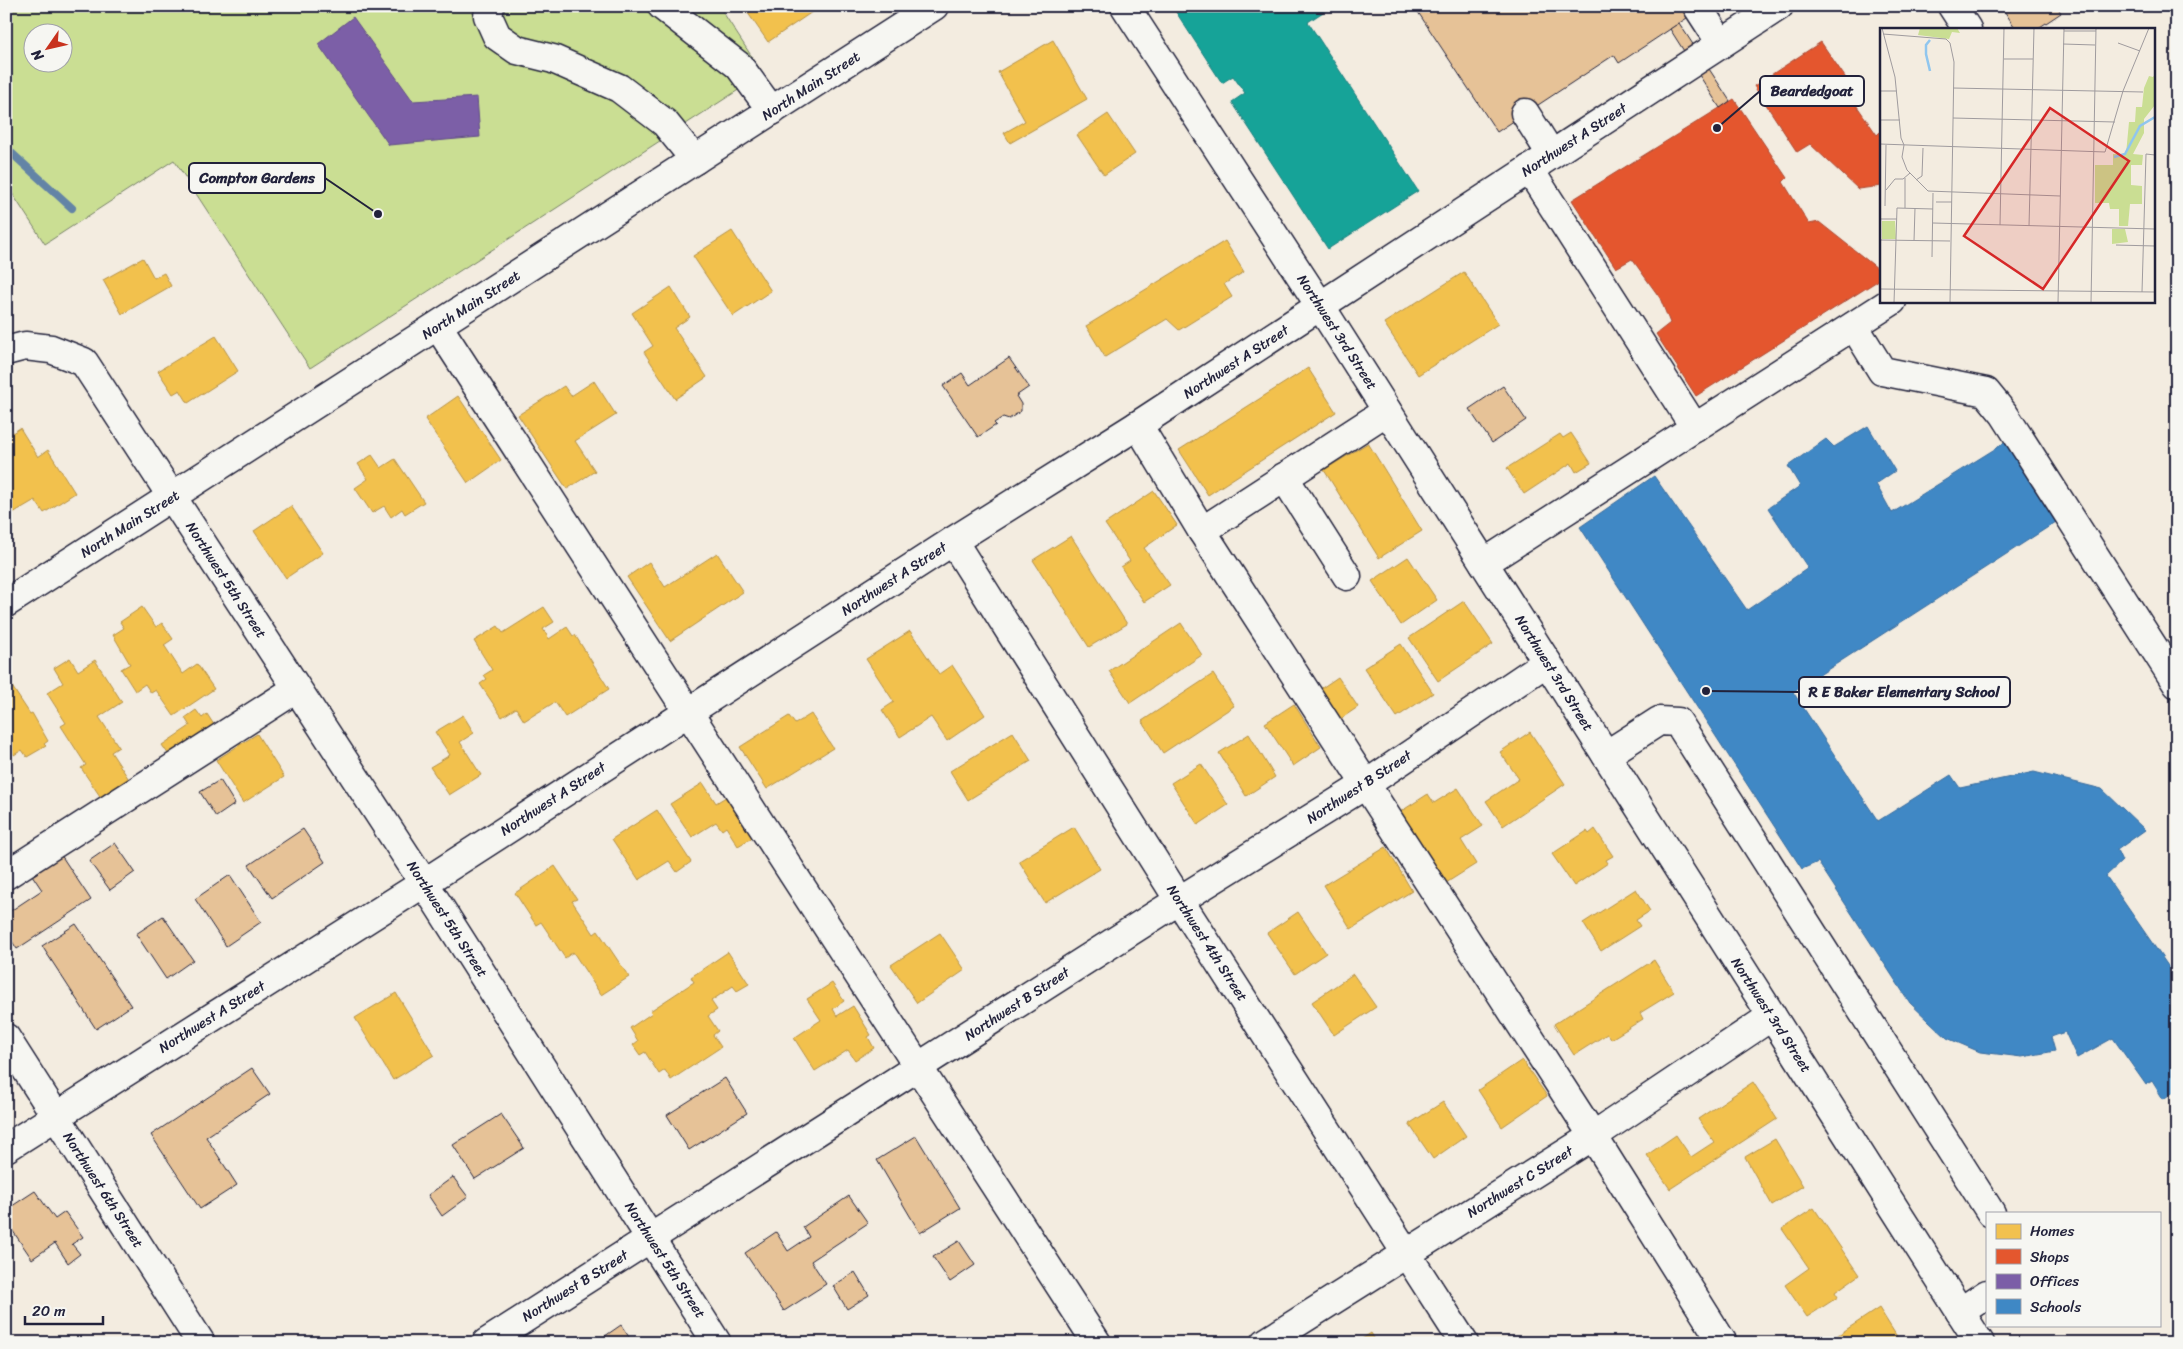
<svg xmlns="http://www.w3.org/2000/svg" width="2183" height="1349" viewBox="0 0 2183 1349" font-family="Sriracha,sans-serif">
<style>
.green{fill:#cade93;stroke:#768067;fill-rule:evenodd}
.homes{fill:#f2c14e;stroke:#b49148}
.shops{fill:#e4572e;stroke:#aa4732}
.offices{fill:#7b5ea7;stroke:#604c87}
.schools{fill:#3f88c5;stroke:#36699c}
.public{fill:#17a398;stroke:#1a7c7c}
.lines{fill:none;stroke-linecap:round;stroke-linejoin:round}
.stream{stroke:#6484a6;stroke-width:8}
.building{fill:#e6c297;stroke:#22223b}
.minor-casing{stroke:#22223b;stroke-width:31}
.minor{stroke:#f6f6f2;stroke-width:28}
.labels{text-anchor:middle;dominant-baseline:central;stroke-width:5;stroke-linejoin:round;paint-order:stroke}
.street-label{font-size:14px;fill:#22223b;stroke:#f6f6f2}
.inset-river{fill:none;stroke:#90c6ee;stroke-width:2.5}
.inset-road{fill:none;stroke:#9f9b9e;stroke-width:1}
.view{fill:#d62828;fill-opacity:0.15;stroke:#d62828;stroke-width:2.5}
.inset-edge{fill:none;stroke:#22223b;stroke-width:2.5}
.leader{fill:none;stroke:#22223b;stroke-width:2}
.callout-dot{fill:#22223b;stroke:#f6f6f2;stroke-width:2}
.callout{fill:#f6f6f2;stroke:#22223b;stroke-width:2}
.callout-label{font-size:15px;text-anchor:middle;font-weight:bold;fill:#22223b}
</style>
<rect width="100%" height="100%" fill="#f3ece0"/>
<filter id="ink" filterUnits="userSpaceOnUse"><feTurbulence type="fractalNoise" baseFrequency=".02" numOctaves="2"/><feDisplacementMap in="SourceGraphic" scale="10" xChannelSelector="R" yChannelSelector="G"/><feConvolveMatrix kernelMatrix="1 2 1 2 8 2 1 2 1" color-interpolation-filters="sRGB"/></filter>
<g filter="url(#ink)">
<path class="green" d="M6,6H719L763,74L310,368L174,160L45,244L6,184ZM32,32H62V62H32Z"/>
<g class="homes">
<polygon points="743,6 807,6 812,12 768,42"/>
<polygon points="1053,40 1087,99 1010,143 1004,133 1025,121 998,72"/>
<polygon points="1108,114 1135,154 1104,175 1077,135"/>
<polygon points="732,231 771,291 733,316 693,256"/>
<polygon points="1225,241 1244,272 1224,284 1232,297 1179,330 1167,319 1105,357 1086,326"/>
<polygon points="143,258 154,278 164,273 171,286 122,314 103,280"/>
<polygon points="1464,272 1498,324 1418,375 1384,323"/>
<polygon points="671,287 690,317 674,328 707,377 675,399 644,352 653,346 632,313"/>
<polygon points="216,336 238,371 188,403 180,390 173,394 158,371"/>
<polygon points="1308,368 1336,412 1208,495 1179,450"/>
<polygon points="594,381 616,415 575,441 595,471 567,489 518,415 564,386 571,396"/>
<polygon points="458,396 501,460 468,483 425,419"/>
<polygon points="20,428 38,457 48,450 75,493 44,513 35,500 6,517 6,437"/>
<polygon points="1571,433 1591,463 1576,472 1571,463 1524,494 1507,468 1560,434 1563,438"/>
<polygon points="1368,443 1422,531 1379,558 1324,470"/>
<polygon points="372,455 381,468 395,459 424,502 405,514 402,509 391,517 384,506 372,513 355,488 368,479 358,464"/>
<polygon points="1154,491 1177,525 1144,548 1170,585 1144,602 1121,567 1130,561 1105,524"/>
<polygon points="291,506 323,553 286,578 254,531"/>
<polygon points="1071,536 1127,624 1089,647 1033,560"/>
<polygon points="717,553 743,592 670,641 627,577 649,562 665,587"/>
<polygon points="1408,557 1437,600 1401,625 1372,581"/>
<polygon points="1464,601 1493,644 1438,681 1409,638"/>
<polygon points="142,607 156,627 162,623 173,639 164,645 183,674 197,664 214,689 174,716 156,690 151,693 145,684 135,691 121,669 130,664 113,635 124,628 120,622"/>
<polygon points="544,607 554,622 543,629 549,639 567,627 573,636 575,635 609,689 565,717 555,702 524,721 516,708 502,717 480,684 487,679 484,675 492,670 474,641 498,626 503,633"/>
<polygon points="1181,623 1202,655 1130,703 1109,671"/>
<polygon points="910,631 939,674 952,665 985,715 947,741 931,717 900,737 882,710 894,702 866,659"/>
<polygon points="1401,644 1433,693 1397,717 1364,668"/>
<polygon points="70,658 78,671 95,660 122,702 99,717 119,747 111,752 134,787 106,805 81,768 86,765 61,726 66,723 47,693 63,683 54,668"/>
<polygon points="1213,674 1234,706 1163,753 1142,721"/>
<polygon points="1338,677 1358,707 1333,724 1313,694"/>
<polygon points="9,682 30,714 32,713 48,741 44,744 46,746 27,757 22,750 14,755 6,744 6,684"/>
<polygon points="1294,704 1321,747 1293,766 1265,723"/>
<polygon points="196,710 202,718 207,714 218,731 173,761 162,745 190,726 185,718"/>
<polygon points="811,714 833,748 767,789 740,747 789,716 795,724"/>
<polygon points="463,715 474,733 460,742 481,775 449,795 430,767 450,755 435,732"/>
<polygon points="1013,732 1031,761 968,800 950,771"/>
<polygon points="1530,732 1565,784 1503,826 1486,801 1519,779 1500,752"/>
<polygon points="257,734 284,777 243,803 216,760"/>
<polygon points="1249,734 1275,777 1246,796 1219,753"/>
<polygon points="1201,764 1228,805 1198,825 1171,783"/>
<polygon points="703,783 716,803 729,795 755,836 738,846 726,827 722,830 716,822 692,837 670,804"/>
<polygon points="1458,788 1483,826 1461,840 1476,864 1446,883 1400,812 1428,794 1434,803"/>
<polygon points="657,810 691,862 677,872 669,861 639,880 612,839"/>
<polygon points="1074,827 1100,869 1045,903 1019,861"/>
<polygon points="1595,829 1613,856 1606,860 1608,863 1574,886 1552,854 1587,831 1589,834"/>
<polygon points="1386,847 1412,891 1351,929 1324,885"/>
<polygon points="555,866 577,899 572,901 594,934 598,931 629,977 601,995 573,952 565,958 541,922 536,925 515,893"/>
<polygon points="1636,889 1650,911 1636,920 1640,926 1601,951 1583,923"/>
<polygon points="1298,912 1326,953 1295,974 1267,933"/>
<polygon points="940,933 965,970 917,1003 891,965"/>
<polygon points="728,952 749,984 737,991 733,986 711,1001 717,1010 708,1016 718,1031 713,1035 721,1047 671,1080 665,1070 659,1074 645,1052 640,1055 633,1045 638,1041 630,1028 652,1013 650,1011 694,982 691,977"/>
<polygon points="1654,960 1674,992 1640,1013 1643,1019 1611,1039 1607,1034 1574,1055 1554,1024"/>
<polygon points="1353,974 1376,1007 1334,1035 1312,1002"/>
<polygon points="832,983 844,1001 833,1009 837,1016 853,1006 871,1035 868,1037 874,1048 855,1060 848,1050 815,1071 794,1038 821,1020 807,999"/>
<polygon points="396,993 434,1055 393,1080 355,1018"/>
<polygon points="1522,1060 1547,1096 1502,1127 1478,1090"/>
<polygon points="1753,1082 1777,1119 1670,1189 1647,1155 1676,1135 1691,1157 1714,1142 1698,1119"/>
<polygon points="1443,1102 1466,1136 1433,1159 1409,1124"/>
<polygon points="1775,1139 1803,1186 1772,1205 1745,1157"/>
<polygon points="1814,1208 1859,1275 1835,1292 1838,1297 1807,1317 1785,1285 1809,1268 1782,1229"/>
<polygon points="1879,1308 1901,1343 1826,1343"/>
<polygon points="1371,1333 1377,1343 1356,1343"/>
</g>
<g class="shops">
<polygon points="1821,42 1856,93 1850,96 1877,135 1880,132 1882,135 1882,186 1858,189 1810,144 1797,152 1754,86"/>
<polygon points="1734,99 1787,178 1783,182 1809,224 1819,222 1882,272 1882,278 1696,396 1656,334 1670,323 1660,298 1632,259 1616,268 1572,200"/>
</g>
<polygon class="offices" points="353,17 413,101 477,97 480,137 389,145 318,44"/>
<polygon class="schools" points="1868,426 1895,471 1876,484 1892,513 2006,442 2056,522 1793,692 1878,821 1951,775 1960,788 2034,772 2102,789 2145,830 2117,850 2122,861 2106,876 2177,979 2177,1090 2163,1099 2152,1081 2146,1085 2113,1038 2077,1058 2065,1032 2051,1037 2055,1051 2022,1057 1980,1052 1947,1038 1910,1003 1818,862 1802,869 1580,527 1654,476 1747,610 1808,568 1768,508 1800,486 1788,466 1826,439 1834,447"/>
<polygon class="public" points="1172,6 1332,6 1308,22 1418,191 1328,249 1232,102 1245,93 1233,76 1222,83"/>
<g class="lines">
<polyline class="stream" points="6,148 72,208"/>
</g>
<g class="building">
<polygon points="1414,6 1684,6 1690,16 1619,63 1614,55 1497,132"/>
<polygon points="2001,6 2057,6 2061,13 2037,29 2016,29"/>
<polygon points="1679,23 1730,101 1720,108 1670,29"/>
<polygon points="1009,358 1029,387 1016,396 1021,404 1021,411 1009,419 1003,417 994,423 996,425 978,437 943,386 962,373 970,385"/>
<polygon points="1503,386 1526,420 1492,443 1469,409"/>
<polygon points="220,780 235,804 216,817 200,792"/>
<polygon points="303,829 325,862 272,898 249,865"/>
<polygon points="6,840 18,859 6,867"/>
<polygon points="115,843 135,872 110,890 89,861"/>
<polygon points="61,855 91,900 17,949 6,932 6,914 42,890 32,875"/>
<polygon points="230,875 261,922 226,946 195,899"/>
<polygon points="163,916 193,960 166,979 136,934"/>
<polygon points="76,924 131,1006 96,1029 42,946"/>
<polygon points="252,1068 270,1094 206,1137 237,1185 200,1209 151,1135"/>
<polygon points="725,1078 747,1113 689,1150 667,1115"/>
<polygon points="501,1114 524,1148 475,1179 453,1145"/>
<polygon points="916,1136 960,1208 920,1233 877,1160"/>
<polygon points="453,1177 468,1197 442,1216 428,1195"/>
<polygon points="35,1191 55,1219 65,1212 83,1237 72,1244 80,1254 68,1263 55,1243 32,1259 6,1221 6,1210"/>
<polygon points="849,1196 868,1223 811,1261 826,1284 784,1311 745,1253 776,1232 788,1251 809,1237 803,1227"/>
<polygon points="959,1241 975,1265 950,1282 933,1257"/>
<polygon points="855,1272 869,1295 847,1309 833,1286"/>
<polygon points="621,1325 633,1343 595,1343"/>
</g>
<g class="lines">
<defs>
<g id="minor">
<polyline points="490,6 488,16 497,36 517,50 553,59 619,88 665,123 695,160"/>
<polyline points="662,6 739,66 772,111"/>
<polyline points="1125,6 1321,307 1980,1343"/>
<polyline points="1697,6 1721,43"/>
<polyline points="1952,6 1967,29"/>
<polyline points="1525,113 1551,154"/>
<polyline points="1529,169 1695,428"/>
<polyline points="438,326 1097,1343"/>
<polyline points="1854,326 1882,371 1986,392 2004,414 2177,684"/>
<polyline points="6,351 25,346 51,349 84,362 437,903 717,1343"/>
<polyline points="1138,425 1202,531 1593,1136 1723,1343"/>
<polyline points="1284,477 1347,576"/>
<polyline points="1202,531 1387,411"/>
<polyline points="953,541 1179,900 1464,1343"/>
<polyline points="1484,563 1892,301"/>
<polyline points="6,603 934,6"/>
<polyline points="1606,755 1659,721 1678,722 1991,1213"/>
<polyline points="6,875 296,689"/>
<polyline points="6,1038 201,1343"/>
<polyline points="6,1148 424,883 953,541 1138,425 1779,6"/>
<polyline points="1960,1312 1987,1294"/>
<polyline points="486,1343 1159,913 1365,785 1547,662"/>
<polyline points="1265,1343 1593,1136 1772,1016"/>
</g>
</defs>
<use href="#minor" class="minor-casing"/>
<use href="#minor" class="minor"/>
</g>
</g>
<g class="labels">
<g class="street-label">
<text transform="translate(811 86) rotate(-33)">North Main Street</text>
<text transform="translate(1574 140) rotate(-33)">Northwest A Street</text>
<text transform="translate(471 305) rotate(-33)">North Main Street</text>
<text transform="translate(1337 332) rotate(57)">Northwest 3rd Street</text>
<text transform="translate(1236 362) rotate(-33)">Northwest A Street</text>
<text transform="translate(130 524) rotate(-32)">North Main Street</text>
<text transform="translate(894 579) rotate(-33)">Northwest A Street</text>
<text transform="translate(226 580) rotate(57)">Northwest 5th Street</text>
<text transform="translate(1554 673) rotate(58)">Northwest 3rd Street</text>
<text transform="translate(1359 787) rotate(-33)">Northwest B Street</text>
<text transform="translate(553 799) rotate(-33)">Northwest A Street</text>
<text transform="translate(447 919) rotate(57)">Northwest 5th Street</text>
<text transform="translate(1207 943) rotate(57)">Northwest 4th Street</text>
<text transform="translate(1017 1004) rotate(-33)">Northwest B Street</text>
<text transform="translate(1771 1015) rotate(57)">Northwest 3rd Street</text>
<text transform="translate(212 1017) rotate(-32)">Northwest A Street</text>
<text transform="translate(1520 1182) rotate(-32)">Northwest C Street</text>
<text transform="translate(103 1190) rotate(57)">Northwest 6th Street</text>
<text transform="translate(665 1260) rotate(57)">Northwest 5th Street</text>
<text transform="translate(575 1286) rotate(-32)">Northwest B Street</text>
</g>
</g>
<g transform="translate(1880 28)">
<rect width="275" height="275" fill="#f3ece0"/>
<path d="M40,0H77L80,5L72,4L69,11L38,7ZM275,46V77L264,91V105L253,126L263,127L262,137H251V157L262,158V176H250L248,198H239V181H230L229,175H215V137H233V126H246L249,94H255L256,79H262L264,60L269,48L273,49ZM2,193H15L16,211H2ZM232,201H245L248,214L232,216Z" fill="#cade93"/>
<path class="inset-river" d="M50,12L46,17V26L50,43M234,129L245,126L260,98L275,89"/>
<path class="inset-road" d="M2,0L15,49L21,110L24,117M184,3H216M3,6L66,11L70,15L74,34L70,275M238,15L260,23M183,16L215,17M124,31H153M73,60L263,64M0,63H17M73,90L235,94M0,92H20M0,116L225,124L243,63L269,0M24,117L22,129L27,142L48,163L180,168M25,150V180M36,152L42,148L43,120M6,162L15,151H23L30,145M56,174H72M5,178L6,117M0,191H17M53,195L275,201M120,197L124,0M149,198L154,0M0,212L70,213M34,213L35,180M236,217L275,218M52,229L53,165M0,261L275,264M262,264L266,126L275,127M14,275L17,180L53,181M178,275L184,0M211,275L216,0"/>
<path class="view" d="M170,80L249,133L163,261L84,208Z"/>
<rect width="275" height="275" class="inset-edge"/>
</g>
<path class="leader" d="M1717 128L1760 91M378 214L325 178M1706 691L1799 692"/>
<g class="callout-dot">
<circle cx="1717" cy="128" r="5"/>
<circle cx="378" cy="214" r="5"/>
<circle cx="1706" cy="691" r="5"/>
</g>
<g class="callout">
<rect x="1760" y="76" width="104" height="30" rx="5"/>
<rect x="189" y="163" width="136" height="30" rx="5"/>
<rect x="1799" y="677" width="211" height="30" rx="5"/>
</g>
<g class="callout-label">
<text x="1812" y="96">Beardedgoat</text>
<text x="257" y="183">Compton Gardens</text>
<text x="1904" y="697">R E Baker Elementary School</text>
</g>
<rect width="2183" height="1349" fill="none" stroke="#f6f6f2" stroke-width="25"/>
<rect x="12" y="12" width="2158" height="1324" fill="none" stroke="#22223b" stroke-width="2" filter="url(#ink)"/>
<rect x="1986" y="1212" width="175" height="115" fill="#f6f6f2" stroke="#a1a1a9"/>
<rect x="1996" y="1224" width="25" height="15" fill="#f2c14e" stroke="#a1a1a9"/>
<text x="2030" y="1236" font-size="15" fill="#22223b">Homes</text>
<rect x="1996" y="1249" width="25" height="15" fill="#e4572e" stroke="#a1a1a9"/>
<text x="2030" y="1262" font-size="15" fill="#22223b">Shops</text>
<rect x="1996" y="1274" width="25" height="15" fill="#7b5ea7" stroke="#a1a1a9"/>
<text x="2030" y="1286" font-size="15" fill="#22223b">Offices</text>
<rect x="1996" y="1299" width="25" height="15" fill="#3f88c5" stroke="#a1a1a9"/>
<text x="2030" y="1312" font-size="15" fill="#22223b">Schools</text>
<g transform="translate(48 48) rotate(236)"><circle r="24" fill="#f6f6f2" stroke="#a1a1a9"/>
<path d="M0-4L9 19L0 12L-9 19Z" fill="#c8321e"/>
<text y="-8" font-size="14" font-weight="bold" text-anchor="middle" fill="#22223b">N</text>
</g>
<path d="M25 1316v8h78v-8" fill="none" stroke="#22223b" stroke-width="2.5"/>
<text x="32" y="1316" font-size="15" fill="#22223b" stroke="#f6f6f2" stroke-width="4" paint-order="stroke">20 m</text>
</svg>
